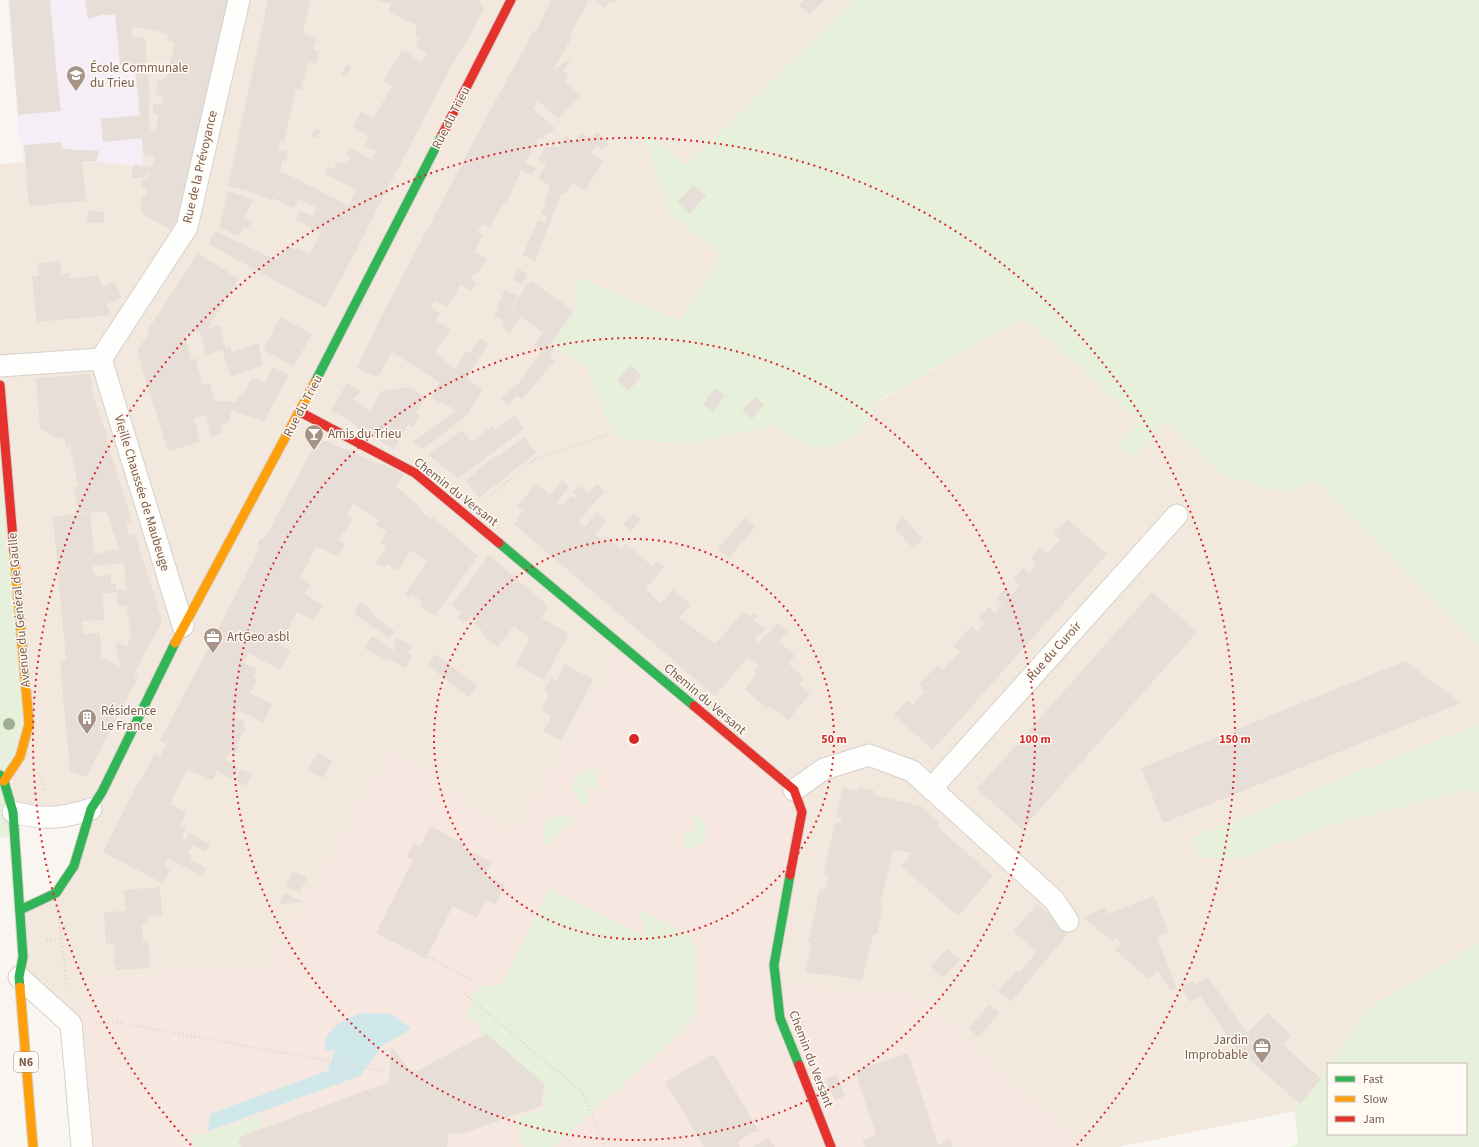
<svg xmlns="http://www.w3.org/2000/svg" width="1479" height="1147" viewBox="0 0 1479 1147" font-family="'Source Sans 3',sans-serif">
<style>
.residential{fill:#f2e8de}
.commercial{fill:#f6e8e1}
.education{fill:#f6eef6}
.green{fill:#e7f0db}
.water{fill:#d0e8ea}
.building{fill:#e6ded7;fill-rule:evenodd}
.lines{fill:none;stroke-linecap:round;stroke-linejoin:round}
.street-casing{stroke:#d7d1cb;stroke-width:23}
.fast-casing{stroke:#d9d2cb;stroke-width:11}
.slow-casing{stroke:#d9d2cb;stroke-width:11}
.jam-casing{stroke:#d9d2cb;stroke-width:11}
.path{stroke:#dcd5d0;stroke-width:2.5;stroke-dasharray:1 3;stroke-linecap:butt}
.street{stroke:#fefefd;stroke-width:21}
.fast{stroke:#30b455;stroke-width:9}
.slow{stroke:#ff9f0a;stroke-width:9}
.jam{stroke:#e5322d;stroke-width:9}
.tree{fill:#9eb190}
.ring{fill:none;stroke:#d62828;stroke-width:2;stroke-dasharray:2 4}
.labels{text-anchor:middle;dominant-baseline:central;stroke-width:3;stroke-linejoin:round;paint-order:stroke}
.shield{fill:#fffaf3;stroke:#a28b7f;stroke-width:1}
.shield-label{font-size:12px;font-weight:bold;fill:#7a5c4d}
.poi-label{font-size:13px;fill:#7a5c4d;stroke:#fffaf3;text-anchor:start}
.street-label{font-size:13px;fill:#7a5c4d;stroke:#fffaf3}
.centre{fill:#d62828;stroke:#fffaf3;stroke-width:2}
.ring-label{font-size:12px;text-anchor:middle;font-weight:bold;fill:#d62828;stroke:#fffaf3;stroke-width:3;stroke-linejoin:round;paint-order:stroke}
</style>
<rect width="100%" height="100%" fill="#f9f5f0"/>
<polygon class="residential" points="130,0 855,0 686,165 644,131 669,212 721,255 680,320 577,277 577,310 552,345 569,357 587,367 601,406 616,438 688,444 774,425 814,450 856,437 879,401 1024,317 1140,422 1133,458 1166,420 1222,475 1284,492 1318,482 1479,646 1479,724 1192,838 1199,857 1237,859 1338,823 1475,788 1479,794 1479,943 1368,1009 1295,1111 1119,1147 1080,1147 919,996 776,986 624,648 515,837 392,750 271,966 150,974 88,982 71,1024 19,977 20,910 56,893 91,810 13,812 0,385 0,164 63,158 135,71"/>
<polygon class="commercial" points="624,648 794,790 776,985 919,996 1080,1147 82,1147 71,1024 88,982 150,974 271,966 392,750 515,837"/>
<polygon class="education" points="8,0 130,0 135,71 142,138 142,167 63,158 23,161 21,144 18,128"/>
<g class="green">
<polygon points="855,0 1479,0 1479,646 1318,482 1284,492 1222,475 1166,420 1134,458 1118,445 1140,422 1024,317 879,400 856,437 814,450 774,425 688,444 616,438 601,406 587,367 569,357 552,344 577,310 577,277 680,320 721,255 669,212 643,130 686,165"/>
<polygon points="0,385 29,724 4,781 15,836 0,838"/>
<polygon points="1479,724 1479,794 1475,788 1338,823 1237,859 1199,857 1192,838"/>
<path d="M590,769L597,770L598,791L587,786L588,806C567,798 567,774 590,769Z"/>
<path d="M693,814C715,825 709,848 685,850L684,829L694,833Z"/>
<path d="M558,815H566L574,818L546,846C539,832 544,821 558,815Z"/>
<polygon points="550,889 646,937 640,910 691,937 698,956 694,1015 685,1029 553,1147 524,1147 514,1119 543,1109 547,1086 479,1034 483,1028 466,1013 478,988 503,984"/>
<polygon points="1479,943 1479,1147 1290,1147 1298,1144 1295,1111 1328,1065 1328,1134 1466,1134 1466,1064 1329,1064 1368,1009"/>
<polygon points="259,1116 270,1147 194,1147 191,1136 208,1133"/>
</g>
<path class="water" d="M364,1013L392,1014L411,1029L382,1046L360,1076L208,1131L210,1114L327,1071L335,1051L324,1049C325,1045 325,1040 327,1037C332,1025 352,1015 364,1013Z"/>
<g class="building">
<polygon points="9,0 50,0 57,78 61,111 18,115"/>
<path d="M85,0H228L180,213L171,230L141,213L142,196H145L147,188L142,187V180L147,181L148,173L146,172L145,178H132L133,164L152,168L155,156L144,155L142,138L103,142L101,119L140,115L135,64L120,65L115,15H101L88,19ZM133,26L169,34L167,40L175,42L166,79L163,78L162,81L158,80L155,94L163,97L161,105L154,104L153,114L159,115L155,131L150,130L148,112L150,94L148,76L146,75V39L132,36Z"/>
<polygon points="268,0 310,0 303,34 317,38 313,50 319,52 316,64 308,62 301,90 296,89 284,143 280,142 278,150 288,152 286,161 282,161 280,173 285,173 349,206 356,189 324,174 328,167 333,170 338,161 346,164 350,157 346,154 349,147 372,160 376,151 365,146 369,136 353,127 361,112 374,118 392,86 383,81 402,50 422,62 427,53 415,46 419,39 415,36 417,25 388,12 391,4 377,0 479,0 484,9 466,42 456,57 381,201 363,238 325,308 209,244 215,231 276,260 288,247 299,249 310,254 321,233 296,220 299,210 313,216 316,207 298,199 294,208 272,198 272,201 251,192 228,186"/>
<polygon points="551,0 589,0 569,36 572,37 553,70 572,58 563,71 569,74 565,82 582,96 570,106 559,119 538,101 533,109 555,128 549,134 547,133 542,139 539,137 525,162 536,168 532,175 521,170 506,204 504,203 494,219 491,229 482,224 478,232 483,235 474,252 487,259 478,274 475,273 471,279 477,283 472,291 460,285 448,307 434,301 431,307 440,314 436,320 451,330 435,352 455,369 466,351 470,353 480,338 488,344 466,378 482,390 468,414 423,449 412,443 457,410 431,398 439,382 392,352 379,375 373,376 357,368 380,319 473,143 511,72 512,72 512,70 513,70 522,51 523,52 533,30 536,32"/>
<polygon points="594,0 618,0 614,3 610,1 604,8"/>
<polygon points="804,0 825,0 809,15 799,5"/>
<polygon points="347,64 352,67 346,77 341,74"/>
<polygon points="315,128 321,130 317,138 311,136"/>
<polygon points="597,132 609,143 602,150 597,145 592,153 603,161 585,191 572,182 564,195 561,193 535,261 523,255 538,220 545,223 548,217 540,214 546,203 544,202 550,186 538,178 546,165 538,159 547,146 550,148 553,145 558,148 566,136 575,142 581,133 590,139"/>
<polygon points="61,142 62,149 99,151 97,161 82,161 86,201 29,206 24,145"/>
<polygon points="694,185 706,196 689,214 677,202"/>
<polygon points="228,191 253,200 244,218 252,222 247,229 243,228 238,236 219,227"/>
<polygon points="88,211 104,212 104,223 87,222"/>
<polygon points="198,253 239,279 207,329 220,325 225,348 230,346 232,352 259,343 262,365 231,376 222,350 206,355 200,331 185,334 191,360 195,358 203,385 210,383 215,401 236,402 240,395 243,395 252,378 265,382 273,367 289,375 264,421 232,410 228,422 221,425 223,433 211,436 206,415 194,418 200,442 168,451 137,351 150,331 148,330"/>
<polygon points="60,261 61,274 69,273 70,279 98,275 102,287 115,282 122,298 107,304 111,315 37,322 32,276 39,276 37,263"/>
<polygon points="518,269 528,274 522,285 513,280"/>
<polygon points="532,282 574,311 549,345 554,350 550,357 555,361 522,399 517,396 508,405 501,399 525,377 523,376 542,351 534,345 543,333 521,316 510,333 502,327 505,321 494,316 499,307 497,306 505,290 518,296 505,321 527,284"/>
<polygon points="280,317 312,334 294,366 263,350"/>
<polygon points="631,365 642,376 628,391 617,380"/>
<path d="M89,374L93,386L91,387L104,429L106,428L108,436L106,437L132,522L126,523L129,535L135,534L161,617V624L143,656L134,675L138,677L86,777L70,771L60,661L66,660L53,517L90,513L94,554L119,549L107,512L79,513L74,487L78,486L70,446L66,447L64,437L58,439L40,429L36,378ZM124,563L126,589L116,590V584H111L110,575L95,576V573H93V566ZM117,592L118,606H127L128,610H127L131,635L127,647L116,641L120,667L101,657L100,633L83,634L82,621L105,620L102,594Z"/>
<polygon points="347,383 361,392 353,399 370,411 381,391 408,387 426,397 416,412 420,416 413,427 408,425 394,449 360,429 351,421 331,411"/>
<polygon points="715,388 725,396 713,412 703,404"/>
<polygon points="755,397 764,405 752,419 742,410"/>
<polygon points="515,415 524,429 458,479 429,455 462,430 471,442 492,426 495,430"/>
<polygon points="524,437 536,453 479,498 466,480 495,456 496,458"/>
<polygon points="326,441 404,474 396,486 422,509 421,511 431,520 433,517 478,556 435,616 419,605 422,602 413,595 416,590 410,598 405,595 427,561 411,550 398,571 387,564 385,568 376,563 387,546 380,542 387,532 376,525 379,520 347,500 353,506 347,515 353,518 344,533 343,532 338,541 345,544 338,557 316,546 301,577 311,584 305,594 324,606 312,620 299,613 296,613 280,645 291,650 280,670 248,653 244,663 257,669 253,677 257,680 250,693 272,704 263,723 239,710 235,717 245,722 243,727 246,728 237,745 239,747 235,754 231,751 225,760 238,767 232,779 217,771 213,780 187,770 170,804 186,813 180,825 186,828 181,838 185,841 189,833 210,844 206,852 193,845 188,854 192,855 190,859 207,869 203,876 167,858 165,867 170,870 162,883 103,852 136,787 155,754 160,756 167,744 160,741 260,548 258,545 258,541 262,538 265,538 314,446"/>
<polygon points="562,480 569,487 557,502 562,506 571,496 575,499 577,496 573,492 579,486 588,493 597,484 605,491 578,521 585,527 597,512 607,521 595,534 602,540 605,535 621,549 626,544 652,566 657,561 664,567 646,589 661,604 673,589 691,605 679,618 695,629 709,641 710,640 715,644 743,612 750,617 753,613 757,616 754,620 765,629 755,639 759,643 778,623 788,631 779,641 795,656 788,663 804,678 799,684 810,694 788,720 769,706 767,709 745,689 757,674 754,671 758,665 748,657 715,696 514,524 523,511 517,506 537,483 550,495"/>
<polygon points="633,513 641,519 631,531 623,524"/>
<polygon points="903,517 923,539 913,548 894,528"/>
<polygon points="745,518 756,526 729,558 718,549"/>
<polygon points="1067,519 1107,554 933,750 894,715 907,700 913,705 917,700 925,691 919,685 937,665 943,670 960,652 953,646 971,626 978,632 985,623 979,618 989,607 995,613 1002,604 996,599 1005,588 1012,594 1020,585 1013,579 1023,568 1029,574 1037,565 1031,558 1040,548 1047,554 1055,545 1060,539 1054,533"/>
<polygon points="489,555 548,606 542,618 569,634 544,680 516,664 530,639 514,626 498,647 481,634 483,632 474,624 477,621 472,616 464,623 457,618 462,613 451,605"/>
<polygon points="1152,592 1197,632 1022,829 977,789"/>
<polygon points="361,602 372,610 371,613 395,632 389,638 354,614"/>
<polygon points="372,636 393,651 396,644 394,642 397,637 412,646 408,652 412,655 406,668 389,659 387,660 364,648"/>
<polygon points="436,654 477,686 468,697 428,665"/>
<polygon points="1405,661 1461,703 1163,823 1141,768"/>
<polygon points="565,664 593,680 561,741 543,731 552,716 541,710 549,695 544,691 551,678 557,681"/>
<polygon points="318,753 332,761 323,778 308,770"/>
<polygon points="241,769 252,774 246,786 235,780"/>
<polygon points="859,787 875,791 874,795 920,806 939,823 936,826 993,876 958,916 901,866 912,853 893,849 880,905 883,905 877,934 873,934 862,980 805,972 812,943 808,942 820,889 825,890 828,876 823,875 835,823 841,824 842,818 836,817 843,788 857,791"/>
<polygon points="430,826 465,844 463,848 492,862 485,875 505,885 495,905 486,900 477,918 453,906 426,959 376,933 413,860 407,857 413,843 420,847"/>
<polygon points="293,871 307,878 300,892 286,886"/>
<polygon points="160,887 162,915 148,916 148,924 142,924 143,941 148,941 150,968 116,970 116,965 114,965 113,958 115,958 114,943 106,944 104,912 126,911 124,890"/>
<polygon points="284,893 302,902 280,904"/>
<polygon points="1154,896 1168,932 1157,937 1177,989 1171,991 1158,971 1149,979 1115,950 1121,943 1116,937 1113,942 1083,917 1106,907 1108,914"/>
<polygon points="1037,904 1053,918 1071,930 1011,1002 998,991 1017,970 1019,972 1026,965 1037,951 1013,931"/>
<polygon points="947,949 960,960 943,978 931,966"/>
<polygon points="1208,977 1247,1033 1267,1013 1291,1035 1283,1045 1321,1079 1300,1104 1236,1048 1200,996 1190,1002 1181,988 1192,981 1196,984"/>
<polygon points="989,1004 1000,1013 978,1037 969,1028"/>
<polygon points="486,1034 545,1084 541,1106 467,1132 449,1134 447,1147 242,1147 238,1144 240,1137 389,1082 391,1046 413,1073"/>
<polygon points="908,1053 938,1145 950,1139 952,1147 865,1147 862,1140 876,1135 855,1071"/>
<polygon points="714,1055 759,1131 754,1132 737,1142 740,1147 704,1147 665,1082 709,1056"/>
<polygon points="836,1074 845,1096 835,1100 825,1079"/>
<polygon points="769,1137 775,1147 752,1147"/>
</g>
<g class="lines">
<defs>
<g id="street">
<polyline points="101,359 187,227 239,0"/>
<polyline points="101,359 183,626"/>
<polyline points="0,366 101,359"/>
<polyline points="931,789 1177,515"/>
<polyline points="794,790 824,769 869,755 912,771 1054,900 1068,921"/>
<path d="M13,812C43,820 61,819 91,809"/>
<polyline points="19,977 71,1024 82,1147"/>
</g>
<g id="fast">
<polyline points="315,382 442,135"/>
<polyline points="499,543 694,706"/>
<polyline points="0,775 4,781 13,812 23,957 19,977 20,987"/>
<polyline points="790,875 774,965 780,1018 799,1065"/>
<polyline points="20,910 56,893 74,866 91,809 102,792 175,643"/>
</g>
<g id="slow">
<polyline points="175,643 315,382"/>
<polyline points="4,781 20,757 29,724 14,551"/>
<polyline points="20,987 33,1147"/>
</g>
<g id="jam">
<polyline points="442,135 511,0"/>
<polyline points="0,385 14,551"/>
<polyline points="300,412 415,473 499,543"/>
<polyline points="694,706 794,790 802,812 790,875"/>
<polyline points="799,1065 831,1147"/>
</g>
</defs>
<use href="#street" class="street-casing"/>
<use href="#fast" class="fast-casing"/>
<use href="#slow" class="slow-casing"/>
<use href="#jam" class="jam-casing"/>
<g class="path">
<polyline points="485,499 536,459 608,434"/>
<polyline points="40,773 45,793"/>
<polyline points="59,919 67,988"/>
<polyline points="47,940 61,939"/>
<polyline points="429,957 473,981"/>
<polyline points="465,994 583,1093 605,1147"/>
<polyline points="96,1023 116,1022 387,1072"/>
</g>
<use href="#street" class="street"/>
<use href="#fast" class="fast"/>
<use href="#slow" class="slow"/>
<use href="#jam" class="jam"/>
</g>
<circle class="tree" cx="9" cy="724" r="6"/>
<g class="ring">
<circle cx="634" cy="739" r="200"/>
<circle cx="634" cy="739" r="401"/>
<path d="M191 1145A601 601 0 1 1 1077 1145"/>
</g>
<defs>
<symbol id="school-pin" viewBox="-11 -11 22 30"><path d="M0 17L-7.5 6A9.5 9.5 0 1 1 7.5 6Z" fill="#a69286" stroke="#fffaf3"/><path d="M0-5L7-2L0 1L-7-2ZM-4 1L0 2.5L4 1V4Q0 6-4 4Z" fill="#fff"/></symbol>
<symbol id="bar-pin" viewBox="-11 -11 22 30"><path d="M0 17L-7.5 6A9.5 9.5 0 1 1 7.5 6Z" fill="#a69286" stroke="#fffaf3"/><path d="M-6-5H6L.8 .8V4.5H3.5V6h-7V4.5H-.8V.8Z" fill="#fff"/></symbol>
<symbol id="office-pin" viewBox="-11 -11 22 30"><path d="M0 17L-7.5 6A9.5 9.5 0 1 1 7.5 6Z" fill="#a69286" stroke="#fffaf3"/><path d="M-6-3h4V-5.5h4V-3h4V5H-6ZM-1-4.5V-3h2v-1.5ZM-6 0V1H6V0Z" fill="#fff"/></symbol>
<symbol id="building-pin" viewBox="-11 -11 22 30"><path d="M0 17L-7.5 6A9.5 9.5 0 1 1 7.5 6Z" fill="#a69286" stroke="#fffaf3"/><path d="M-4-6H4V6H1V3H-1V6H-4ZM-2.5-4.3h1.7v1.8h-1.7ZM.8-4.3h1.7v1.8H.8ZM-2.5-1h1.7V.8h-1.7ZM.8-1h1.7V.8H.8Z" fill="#fff"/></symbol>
</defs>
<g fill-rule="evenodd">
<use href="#school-pin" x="65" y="64" width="22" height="30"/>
<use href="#bar-pin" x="303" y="423" width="22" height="30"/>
<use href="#office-pin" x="202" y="626" width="22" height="30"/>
<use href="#building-pin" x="76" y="707" width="22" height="30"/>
<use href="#office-pin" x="1251" y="1036" width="22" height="30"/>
</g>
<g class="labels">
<rect class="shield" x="14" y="1052" width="24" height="20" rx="3"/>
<g class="shield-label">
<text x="26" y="1062">N6</text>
</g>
<g class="poi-label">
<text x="90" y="68">École Communale<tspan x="90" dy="15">du Trieu</tspan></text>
<text x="328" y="434">Amis du Trieu</text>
<text x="227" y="637">ArtGeo asbl</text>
<text x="101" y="711">Résidence<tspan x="101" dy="15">Le France</tspan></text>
<text x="1248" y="1040" text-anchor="end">Jardin<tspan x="1248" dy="15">Improbable</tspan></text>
</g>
<g class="street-label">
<text transform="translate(451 118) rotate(-63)">Rue du Trieu</text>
<text transform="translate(200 167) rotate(-77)">Rue de la Prévoyance</text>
<text transform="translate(303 406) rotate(-62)">Rue du Trieu</text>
<text transform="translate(456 492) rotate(38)">Chemin du Versant</text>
<text transform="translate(142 493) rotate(73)">Vieille Chaussée de Maubeuge</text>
<text transform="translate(19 610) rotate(-95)">Avenue du Général de Gaulle</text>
<text transform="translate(1054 651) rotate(-48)">Rue du Curoir</text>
<text transform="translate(705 699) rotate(40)">Chemin du Versant</text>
<text transform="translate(811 1059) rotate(69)">Chemin du Versant</text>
</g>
</g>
<circle cx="634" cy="739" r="6" class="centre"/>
<g class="ring-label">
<text x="834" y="743">50 m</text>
<text x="1035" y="743">100 m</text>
<text x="1235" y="743">150 m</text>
</g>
<rect x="1327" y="1063" width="140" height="72" fill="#fffaf3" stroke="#cabbb1"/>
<rect x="1335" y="1076" width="20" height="6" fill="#30b455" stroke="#cabbb1"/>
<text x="1363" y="1083" font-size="12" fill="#7a5c4d">Fast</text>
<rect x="1335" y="1096" width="20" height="6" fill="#ff9f0a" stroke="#cabbb1"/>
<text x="1363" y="1103" font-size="12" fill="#7a5c4d">Slow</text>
<rect x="1335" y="1116" width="20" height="6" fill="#e5322d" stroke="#cabbb1"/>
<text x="1363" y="1123" font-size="12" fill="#7a5c4d">Jam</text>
</svg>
